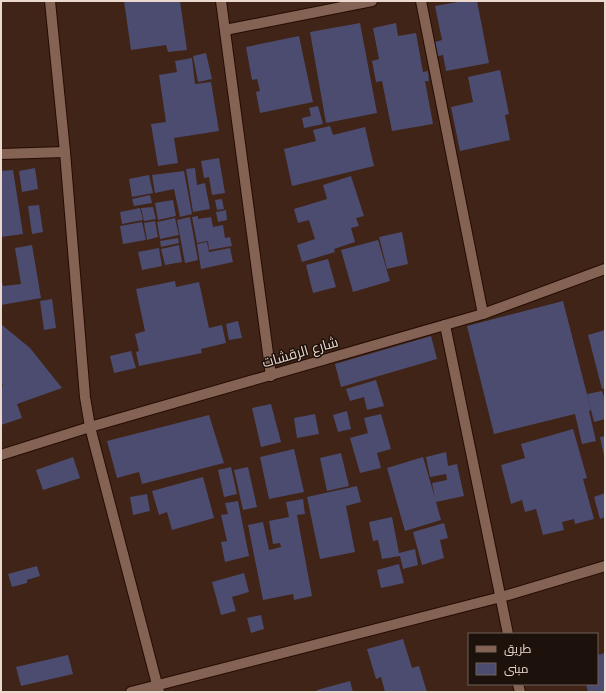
<svg xmlns="http://www.w3.org/2000/svg" width="606" height="693" viewBox="0 0 606 693" font-family="'PT Sans',Cairo,sans-serif">
<style>
.building{fill:#4c4c70}
.lines{fill:none;stroke-linecap:round;stroke-linejoin:round}
.minor-casing{stroke:#250c02;stroke-width:12}
.minor{stroke:#846355;stroke-width:10}
.labels{text-anchor:middle;dominant-baseline:central;stroke-width:3;stroke-linejoin:round;paint-order:stroke}
.street-label{font-size:14px;fill:#ebd8cf;stroke:#1d110b}
</style>
<rect width="100%" height="100%" fill="#3f2417"/>
<g class="building">
<polygon points="124,1 180,1 187,50 168,52 166,45 131,50"/>
<polygon points="464,1 477,1 489,63 446,71 443,55 438,56 435,42 442,40 435,6"/>
<polygon points="360,23 377,113 326,123 310,32"/>
<polygon points="396,23 398,36 416,33 423,72 428,71 429,81 425,81 433,124 392,131 382,81 376,82 372,61 379,59 373,28"/>
<polygon points="299,36 313,102 260,113 256,92 260,91 257,79 252,80 246,47"/>
<polygon points="206,53 212,79 198,82 193,56"/>
<polygon points="192,58 195,84 211,82 219,131 174,138 178,163 158,166 151,124 166,122 159,75 177,72 175,61"/>
<polygon points="500,70 509,114 505,115 510,140 460,151 451,107 473,102 468,77"/>
<polygon points="318,106 323,124 304,128 302,118 311,116 309,108"/>
<polygon points="330,126 333,135 365,127 374,166 292,186 284,149 316,141 313,130"/>
<polygon points="219,158 225,193 212,195 209,177 204,178 201,161"/>
<polygon points="35,168 38,189 22,192 19,171"/>
<polygon points="195,168 197,185 205,183 210,209 193,212 186,169"/>
<polygon points="13,170 23,234 1,237 1,171"/>
<polygon points="184,171 192,214 180,217 174,189 155,193 152,175"/>
<polygon points="149,175 153,193 132,197 129,179"/>
<polygon points="351,176 364,216 356,218 359,226 351,228 355,242 334,249 335,252 302,262 297,245 315,239 309,220 298,223 294,209 327,199 323,185"/>
<polygon points="150,195 152,203 134,206 132,199"/>
<polygon points="222,199 224,209 217,210 215,200"/>
<polygon points="173,200 176,216 158,220 155,203"/>
<polygon points="39,205 43,232 32,234 28,206"/>
<polygon points="153,207 156,219 144,221 141,208"/>
<polygon points="140,208 143,220 122,224 120,212"/>
<polygon points="226,210 227,220 218,222 216,212"/>
<polygon points="198,216 198,219 211,217 213,227 223,225 225,238 230,237 232,246 209,250 208,241 197,243 192,217"/>
<polygon points="190,217 198,260 185,263 177,220"/>
<polygon points="175,218 179,235 160,239 157,222"/>
<polygon points="155,221 158,237 147,240 144,223"/>
<polygon points="142,222 146,240 123,244 120,226"/>
<polygon points="402,232 408,264 387,269 379,237"/>
<polygon points="178,238 179,243 161,247 160,241"/>
<polygon points="378,240 390,281 353,292 341,250"/>
<polygon points="207,242 209,252 230,248 233,262 201,269 197,244"/>
<polygon points="32,245 41,298 1,305 1,278 3,286 21,284 15,248"/>
<polygon points="179,245 182,262 165,265 161,249"/>
<polygon points="159,248 162,266 142,270 138,252"/>
<polygon points="328,259 336,287 313,293 306,265"/>
<polygon points="175,281 176,287 199,282 209,328 222,325 226,343 201,349 202,353 139,366 136,352 139,351 135,334 145,331 136,289"/>
<polygon points="52,299 56,328 44,330 40,301"/>
<polygon points="563,301 591,410 589,411 596,441 582,444 575,414 494,434 467,326"/>
<polygon points="238,321 242,338 229,340 226,324"/>
<polygon points="2,325 30,348 62,388 17,404 22,418 1,425 1,387 3,386 1,381"/>
<polygon points="605,330 605,388 602,389 588,335"/>
<polygon points="431,336 437,359 341,387 335,364"/>
<polygon points="131,351 136,368 114,373 110,356"/>
<polygon points="376,380 384,406 367,410 364,397 350,401 346,389"/>
<polygon points="602,391 605,400 605,419 594,422 587,394"/>
<polygon points="271,404 281,442 261,447 252,408"/>
<polygon points="347,411 351,429 338,432 333,415"/>
<polygon points="315,414 319,434 297,438 294,418"/>
<polygon points="381,414 391,449 377,453 381,468 360,473 350,438 368,433 364,418"/>
<polygon points="209,415 224,463 142,484 139,472 117,478 107,441"/>
<polygon points="573,429 587,478 583,479 594,519 575,524 574,519 562,522 564,530 543,535 536,509 525,512 522,500 511,504 501,465 525,458 521,444"/>
<polygon points="605,436 605,456 604,456 600,437"/>
<polygon points="294,449 304,492 269,499 260,457"/>
<polygon points="446,452 448,466 457,464 464,496 436,502 441,520 405,531 387,468 423,457 435,498 432,483 447,480 446,474 430,477 426,457"/>
<polygon points="341,453 349,486 327,491 320,458"/>
<polygon points="73,457 80,478 43,490 36,470"/>
<polygon points="231,467 237,494 224,497 218,470"/>
<polygon points="248,467 257,507 243,510 234,470"/>
<polygon points="203,477 214,518 172,530 167,512 159,515 152,491"/>
<polygon points="357,486 361,502 346,506 355,552 320,559 307,497"/>
<polygon points="605,493 605,517 600,519 594,497"/>
<polygon points="147,494 150,511 133,515 130,497"/>
<polygon points="303,499 305,514 297,515 312,596 294,600 293,594 263,600 248,525 263,522 269,550 281,547 280,543 273,544 269,521 289,517 286,502"/>
<polygon points="238,501 249,556 225,562 221,542 227,541 221,515 228,514 225,503"/>
<polygon points="392,517 399,553 415,549 418,565 403,569 400,556 382,559 378,540 373,541 369,522"/>
<polygon points="444,523 448,538 440,540 444,558 422,565 413,532"/>
<polygon points="399,564 404,583 381,588 377,570"/>
<polygon points="37,566 40,576 27,580 27,583 12,587 8,574"/>
<polygon points="244,573 249,592 232,597 236,611 221,615 212,582"/>
<polygon points="261,615 264,629 251,633 247,618"/>
<polygon points="403,639 412,668 419,666 427,692 385,692 381,677 376,679 367,649"/>
<polygon points="605,653 605,692 588,692 586,684 597,684 597,655"/>
<polygon points="68,655 73,674 21,686 16,667"/>
<polygon points="350,681 353,692 317,692 317,690"/>
</g>
<g class="lines">
<defs>
<g id="minor">
<polyline points="50,1 65,152 85,397 90,427 159,692"/>
<polyline points="221,1 271,376"/>
<polyline points="421,1 483,314"/>
<polyline points="225,30 372,1"/>
<polyline points="1,154 65,152"/>
<polyline points="445,325 508,634"/>
<polyline points="1,455 90,427 483,314 605,269"/>
<polyline points="518,684 520,692"/>
<polyline points="131,692 501,597 605,566"/>
</g>
</defs>
<use href="#minor" class="minor-casing"/>
<use href="#minor" class="minor"/>
</g>
<g class="labels">
<g class="street-label">
<text transform="translate(300 352) rotate(-16)">شارع الرقشات</text>
</g>
</g>
<rect width="606" height="693" fill="none" stroke="#ebd8cf" stroke-width="4"/>
<rect x="468" y="633" width="130" height="52" fill="#1d110b" stroke="#6f6159"/>
<rect x="476" y="646" width="20" height="6" fill="#846355" stroke="#6f6159"/>
<text x="504" y="653" font-size="12" fill="#ebd8cf">طريق</text>
<rect x="476" y="663" width="20" height="12" fill="#4c4c70" stroke="#6f6159"/>
<text x="504" y="673" font-size="12" fill="#ebd8cf">مبنى</text>
</svg>
